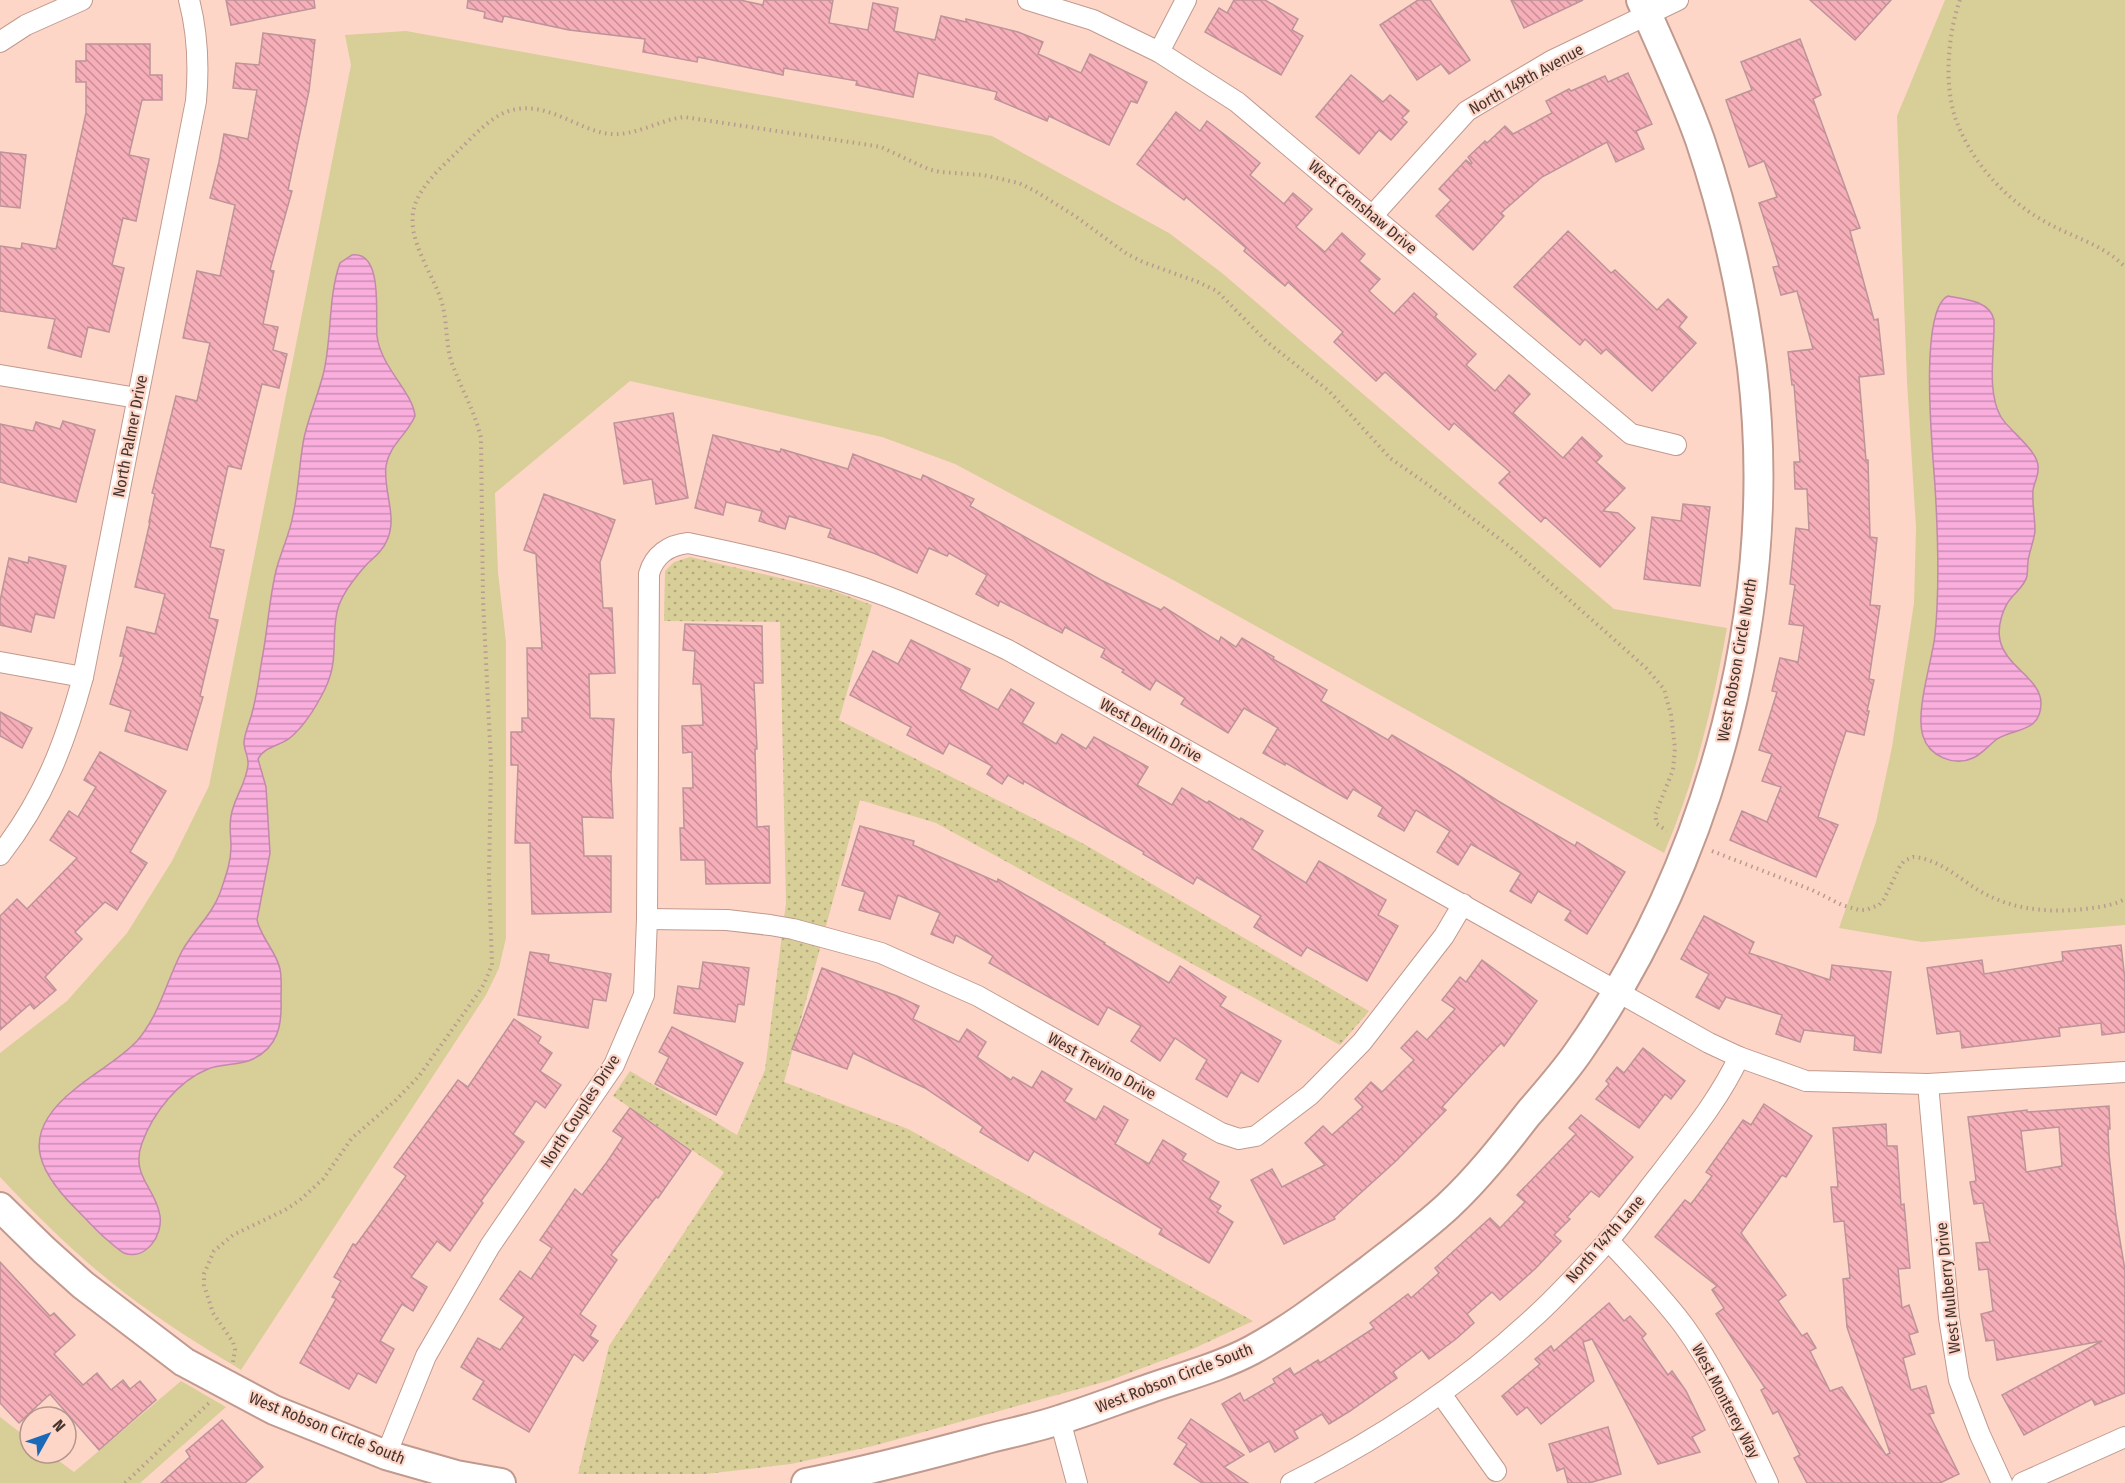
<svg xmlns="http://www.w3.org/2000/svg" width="2125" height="1483" viewBox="0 0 2125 1483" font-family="'Fira Sans Condensed',sans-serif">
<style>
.grass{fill:#d8ce98}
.park{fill:url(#park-dots)}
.water{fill:url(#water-rules);stroke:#c389aa;stroke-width:1.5}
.building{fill:url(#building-back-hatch);stroke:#bd9499;stroke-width:1.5;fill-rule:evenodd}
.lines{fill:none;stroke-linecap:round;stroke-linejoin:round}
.street-casing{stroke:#c09a8e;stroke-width:22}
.secondary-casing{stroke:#c09a8e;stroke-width:32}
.path{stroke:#b99a8f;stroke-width:4;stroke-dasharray:1.5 4.5;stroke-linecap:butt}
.street{stroke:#fff;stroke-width:20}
.secondary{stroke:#fff;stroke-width:28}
.labels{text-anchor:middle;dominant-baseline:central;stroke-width:4.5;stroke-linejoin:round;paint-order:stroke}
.street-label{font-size:16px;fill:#44342f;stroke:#fed6c8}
</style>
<defs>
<pattern id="park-dots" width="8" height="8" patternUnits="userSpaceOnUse" patternTransform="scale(1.5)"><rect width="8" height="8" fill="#d8ce98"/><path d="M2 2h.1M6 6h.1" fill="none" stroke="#b1a87c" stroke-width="1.8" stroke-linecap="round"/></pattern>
<pattern id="water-rules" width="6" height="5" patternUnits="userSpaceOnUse" patternTransform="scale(1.5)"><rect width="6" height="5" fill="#f9aede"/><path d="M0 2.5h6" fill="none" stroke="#cb8eb4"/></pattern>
<pattern id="building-back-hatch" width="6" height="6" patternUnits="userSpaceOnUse" patternTransform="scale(1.5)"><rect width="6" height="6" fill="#f6aeb8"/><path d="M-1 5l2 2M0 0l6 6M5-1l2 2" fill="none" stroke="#c98e96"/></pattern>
</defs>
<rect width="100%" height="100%" fill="#fed6c8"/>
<g class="grass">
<polygon points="1945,0 2125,0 2125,925 1922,942 1839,928 1876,822 1892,747 1914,603 1916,528 1907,382 1897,116"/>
<path d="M406,31L992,136L1169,233L1222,273L1614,609L1727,628C1713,705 1695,782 1664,853L1175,581L955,464L882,437L630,381L495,493L498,572L506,642V938L499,968L486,995L241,1370C212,1352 183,1335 155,1315C98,1276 48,1228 0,1177V1053L67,1001L127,933L172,861L209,786L351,65L345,35Z"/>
<polygon points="181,1381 226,1407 140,1483 0,1483 0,1417 30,1440 30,1453 48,1453 74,1472"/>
</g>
<polygon class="park" points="690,557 831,590 872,605 839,720 1084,844 1369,1011 1340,1045 936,823 860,800 784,1082 908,1129 1253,1321 1195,1348 1111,1380 873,1446 791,1464 705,1474 578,1474 609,1346 724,1172 613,1096 630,1071 737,1135 765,1070 786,903 780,622 664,621 665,571 674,562"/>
<g class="water">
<path d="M352,255C384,251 375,316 377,336C381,368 413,392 415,416C407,435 389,445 386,466C383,490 397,515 388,538C384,549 376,556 368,563C357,575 343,592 338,608C330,636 340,658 325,689C317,705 305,725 291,737C281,746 264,746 258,759L266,787L270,853L257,920C261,938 276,951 280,969C282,979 281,990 281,1000C282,1025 278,1047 253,1059C239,1066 222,1063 208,1069C178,1081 153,1113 142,1143C130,1176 156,1188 160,1216C163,1235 146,1261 124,1253C118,1250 111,1243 105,1238C96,1230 87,1220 78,1211C33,1167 21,1132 75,1089C95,1072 119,1060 137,1041C160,1014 166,982 182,951C193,931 212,915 220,893C225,878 231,863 231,847C231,837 229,827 231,816C234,798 246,784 248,765C249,757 244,750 244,743C244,734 250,722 252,713C257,695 259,677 262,659C268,629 269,597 277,567C282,549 290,533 293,515C299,489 299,463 304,438C309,415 319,393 324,371C332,335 328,297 340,263Z"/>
<path d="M1948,296C1965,299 1990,301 1994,320C1995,350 1986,391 2001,417C2010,432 2041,452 2038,470C2038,477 2034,483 2033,490C2032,504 2035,517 2035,531C2034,540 2031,547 2029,556C2027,563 2028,570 2027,576C2025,585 2017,591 2012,597C2003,607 1997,626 2000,640C2005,666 2041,679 2041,703C2041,733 2014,728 1997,739C1989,745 1982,754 1973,758C1954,767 1929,756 1923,736C1915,711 1932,662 1935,635C1940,586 1938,535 1935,486C1933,454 1918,310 1948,296Z"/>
</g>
<g class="building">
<polygon points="226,0 314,0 315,8 231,25"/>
<polygon points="468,0 740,0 763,5 764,0 833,0 829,23 868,30 873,3 898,8 894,31 935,40 941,16 966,22 966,19 1018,32 1043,42 1038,54 1081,73 1090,54 1147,82 1137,103 1131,101 1109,145 1049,116 1047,121 995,99 997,92 918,73 913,97 856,85 857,81 784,68 783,75 698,57 697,62 643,52 645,39 569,30 504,16 502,22 484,18 485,12 467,8"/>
<polygon points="1234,0 1265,0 1298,19 1292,30 1303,36 1281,75 1205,32 1219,8 1227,13"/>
<polygon points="1418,0 1430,0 1470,60 1449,74 1441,64 1417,80 1380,25"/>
<polygon points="1511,0 1583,0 1524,28"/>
<polygon points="1810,0 1891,0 1855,40"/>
<polygon points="263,33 315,40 309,91 288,190 292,191 270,270 274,271 263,324 278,327 273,350 287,354 279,388 262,384 241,469 228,466 210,547 224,550 209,618 218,620 200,696 203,697 187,750 125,731 131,711 110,704 124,656 120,656 127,627 155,634 165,594 135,587 150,522 149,522 155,494 152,493 176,396 197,401 210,343 183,338 197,271 220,276 235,205 210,198 219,162 224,134 248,139 257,90 233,88 236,63 259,65"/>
<polygon points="1800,39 1821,95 1813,99 1860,228 1850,231 1874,320 1878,319 1884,374 1859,377 1866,460 1868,460 1870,537 1877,538 1870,605 1880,606 1869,679 1874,680 1867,711 1869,711 1864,735 1846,731 1818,817 1838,825 1816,877 1730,840 1742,811 1767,822 1781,787 1762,781 1772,754 1759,750 1777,692 1772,691 1780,658 1798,662 1804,626 1789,624 1795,585 1790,584 1796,528 1809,530 1807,489 1795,489 1794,462 1800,462 1794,385 1792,385 1788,352 1813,349 1797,291 1781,295 1773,267 1779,266 1759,203 1777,197 1764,161 1749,167 1726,100 1752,90 1741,62"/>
<polygon points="86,44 150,44 150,75 162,75 162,100 142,100 129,155 149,159 136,221 123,218 112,265 124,268 109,332 88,327 81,357 48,348 55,319 0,311 0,246 21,249 22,243 56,249 86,113 86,82 76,82 76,61 86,61"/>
<polygon points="1628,73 1652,124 1636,131 1644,149 1616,162 1607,142 1542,177 1501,213 1504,216 1473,250 1436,216 1451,200 1439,189 1466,160 1471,164 1472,163 1468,157 1485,141 1487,143 1505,126 1513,134 1552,113 1546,101 1569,89 1571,91 1605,76 1608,82"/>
<polygon points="1351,75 1383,102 1390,95 1409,111 1402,118 1407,122 1391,140 1379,130 1359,154 1316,117"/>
<polygon points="1176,112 1200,131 1207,121 1242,148 1260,163 1250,175 1284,204 1293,193 1312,209 1296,227 1325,252 1342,233 1365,254 1359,261 1380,279 1369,291 1394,314 1414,293 1437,314 1435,317 1476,354 1466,365 1495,391 1509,375 1530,394 1513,413 1563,458 1582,437 1602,456 1596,462 1625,488 1603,511 1618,513 1635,528 1600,567 1545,517 1541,522 1499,483 1510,472 1454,423 1449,430 1385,372 1376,381 1334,342 1343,332 1288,282 1285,286 1244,251 1246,248 1186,197 1184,200 1137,164"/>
<polygon points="0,152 26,155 20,208 0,206"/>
<polygon points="1568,231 1611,273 1615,270 1657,310 1668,299 1687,317 1679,327 1696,343 1652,391 1606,349 1601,354 1585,339 1580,345 1514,287"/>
<polygon points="673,413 688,498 656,504 652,479 624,484 614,423"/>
<polygon points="63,421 95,430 76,502 0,482 0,424 33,431 36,422 60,429"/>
<polygon points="713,435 780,452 781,449 848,469 853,454 921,480 923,475 974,499 970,506 1101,580 1161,610 1164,607 1219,642 1221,637 1236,647 1242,638 1274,657 1273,659 1327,690 1321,701 1388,740 1392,735 1449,769 1498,801 1575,846 1577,842 1625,872 1587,934 1565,920 1571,911 1538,891 1531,903 1510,891 1521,873 1471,844 1458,865 1437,852 1450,831 1416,810 1404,831 1378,816 1383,807 1353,789 1347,799 1286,763 1285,765 1263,753 1278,728 1244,708 1228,733 1181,704 1185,698 1156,680 1150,690 1122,672 1124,670 1101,657 1105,649 1065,627 1062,633 1000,601 998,606 976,594 987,575 949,553 947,556 929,548 917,573 876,554 828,537 831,529 789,516 785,529 759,521 762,511 726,502 723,515 695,508"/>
<polygon points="544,494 615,520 600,562 603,608 612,608 615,673 589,674 590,718 614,719 611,775 613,818 582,817 584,856 611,856 611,912 532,914 530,843 515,843 518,765 511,765 511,732 522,732 522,718 528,718 527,648 542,648 536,554 524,550"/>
<polygon points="1683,504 1710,507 1700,586 1644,579 1652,517 1681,521"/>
<polygon points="29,557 66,566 54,618 35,614 31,632 0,625 0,601 9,558 28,563"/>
<polygon points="685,624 762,626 763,683 754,683 757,749 755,749 757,827 769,826 770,883 706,884 705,860 681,860 680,828 684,828 683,788 693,788 692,752 683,753 682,726 703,725 701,684 693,684 695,651 683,650"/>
<polygon points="911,640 970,669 960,689 998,710 1011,689 1034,703 1022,723 1056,744 1062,734 1086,749 1094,737 1148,767 1137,785 1172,805 1182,788 1207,803 1209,801 1240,820 1241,818 1263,831 1252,849 1306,883 1319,861 1386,900 1378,915 1398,926 1367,981 1307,947 1301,956 1254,927 1261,916 1197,877 1193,884 1143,854 1144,852 1024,781 1023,784 1008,775 1002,784 987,774 992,766 949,743 943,754 907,735 911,727 850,695 873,651 898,664"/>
<polygon points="0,712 32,728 22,748 0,736"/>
<polygon points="100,752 166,791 130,852 147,863 117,910 105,902 75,932 82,939 45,977 56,990 34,1009 30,1004 0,1030 0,916 17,899 27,909 77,858 50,840 69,811 78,817 96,787 84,780"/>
<polygon points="860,826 914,841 913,845 997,882 998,879 1048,908 1105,943 1104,944 1169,983 1180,966 1226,997 1220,1006 1281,1041 1258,1082 1241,1072 1227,1097 1196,1079 1207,1060 1175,1038 1160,1061 1131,1041 1141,1026 1108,1007 1098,1025 989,963 993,956 956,935 953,943 931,934 940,913 898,895 890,919 859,910 865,892 842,885"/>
<polygon points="1704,916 1754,942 1749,953 1830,980 1832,965 1891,972 1881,1053 1854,1050 1855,1036 1804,1030 1800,1042 1776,1034 1782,1015 1726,997 1719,1009 1696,997 1709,974 1681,959"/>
<polygon points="2121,945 2125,980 2125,1032 2102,1035 2101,1023 2059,1028 2060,1036 1962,1048 1960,1031 1937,1034 1927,968 1982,960 1984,974 2063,961 2062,952"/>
<polygon points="530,952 549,955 548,962 611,974 606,1001 593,999 588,1028 518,1015"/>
<polygon points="1482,960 1537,1001 1504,1046 1501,1043 1442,1107 1446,1110 1396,1161 1334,1217 1335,1219 1284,1244 1251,1180 1272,1169 1282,1187 1325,1165 1305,1143 1323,1126 1332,1135 1363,1107 1355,1099 1371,1082 1382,1092 1414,1060 1401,1048 1417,1031 1427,1040 1455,1009 1442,1000 1460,977 1466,982"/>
<polygon points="703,962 749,968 744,1005 738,1004 735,1022 674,1013 678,986 699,989"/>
<polygon points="822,968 897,996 919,1006 913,1019 959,1042 967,1029 986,1042 977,1057 1011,1080 1013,1077 1032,1088 1042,1071 1072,1089 1064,1101 1096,1120 1104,1106 1128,1120 1115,1144 1149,1164 1163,1140 1186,1154 1182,1160 1219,1182 1209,1199 1221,1206 1217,1212 1233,1222 1209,1263 1159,1234 1162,1229 1034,1151 1028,1161 980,1132 983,1127 925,1088 853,1053 847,1069 792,1049"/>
<polygon points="514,1019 541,1037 538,1043 552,1053 540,1071 561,1085 545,1108 536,1101 513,1134 524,1142 481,1201 483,1203 450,1251 437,1241 411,1277 427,1287 413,1311 402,1304 380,1341 394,1349 376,1383 358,1373 349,1389 300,1363 336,1299 332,1297 341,1281 334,1277 353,1244 356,1245 406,1176 394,1167 458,1080 468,1087"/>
<polygon points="672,1027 743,1063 716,1115 655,1084 669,1057 659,1052"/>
<polygon points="1643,1048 1685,1081 1671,1099 1665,1094 1639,1128 1596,1099 1609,1084 1606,1081 1617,1067 1624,1073"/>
<polygon points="1764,1104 1812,1136 1786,1177 1782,1175 1741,1233 1786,1295 1778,1301 1802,1336 1807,1333 1816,1348 1810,1351 1830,1391 1842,1387 1886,1455 1890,1453 1847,1327 1843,1279 1850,1278 1844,1221 1834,1222 1831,1187 1838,1187 1833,1128 1886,1124 1887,1146 1897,1146 1901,1205 1904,1204 1910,1268 1898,1269 1902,1308 1909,1305 1918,1332 1909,1335 1915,1354 1903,1358 1911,1390 1926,1386 1934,1413 1929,1414 1959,1474 1940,1483 1807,1483 1794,1458 1800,1455 1778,1411 1773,1414 1761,1390 1765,1388 1716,1314 1724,1308 1712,1290 1717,1286 1655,1237 1685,1200 1691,1204 1712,1176 1706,1172 1743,1120 1751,1125"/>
<path d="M2109,1106L2110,1129H2108L2109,1154L2116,1217L2125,1270V1393L2095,1405L2092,1399L2024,1435L2002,1395L2102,1341L1997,1360L1994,1340L1986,1341L1981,1314L1993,1311L1988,1269L1979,1270L1976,1243L1990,1242L1983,1203L1974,1204L1970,1182L1976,1181L1968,1117L2027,1110V1112ZM2059,1127L2062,1166L2026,1172L2021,1131Z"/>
<polygon points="630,1108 691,1151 658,1198 656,1197 611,1255 617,1260 580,1314 596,1326 590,1336 598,1341 583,1361 574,1354 529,1432 473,1399 484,1381 461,1367 478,1338 500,1350 524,1317 500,1299 520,1271 531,1279 552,1248 540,1240 575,1189 582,1195 607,1162 623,1138 613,1131"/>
<polygon points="1581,1115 1633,1157 1599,1197 1591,1191 1567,1217 1570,1219 1554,1235 1561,1241 1536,1268 1500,1300 1492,1292 1467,1314 1474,1323 1456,1339 1429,1359 1422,1350 1393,1372 1397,1378 1350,1411 1329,1424 1322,1414 1294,1431 1298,1438 1275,1452 1269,1441 1250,1452 1222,1404 1240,1393 1244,1401 1275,1383 1273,1379 1290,1368 1294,1375 1318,1360 1320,1363 1374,1328 1370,1323 1408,1294 1411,1298 1439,1273 1435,1268 1490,1218 1500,1228 1525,1202 1517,1195 1576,1134 1569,1128"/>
<polygon points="0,1262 50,1316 54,1313 75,1335 54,1354 83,1385 97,1373 111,1390 123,1380 130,1389 140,1381 156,1400 99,1450 50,1394 19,1423 0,1403"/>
<polygon points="1609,1303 1624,1321 1630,1316 1646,1334 1642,1338 1668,1375 1672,1371 1686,1391 1705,1430 1692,1437 1700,1452 1658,1464 1592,1339 1583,1342 1594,1381 1541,1424 1527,1407 1517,1415 1502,1396 1540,1364 1535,1359 1551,1346 1554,1351"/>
<polygon points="1191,1419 1244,1455 1224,1467 1248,1483 1202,1483 1174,1464 1187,1444 1178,1438"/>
<polygon points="222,1420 263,1467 245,1483 161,1483 190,1457 186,1451"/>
<polygon points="1608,1427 1621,1474 1589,1483 1568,1483 1564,1468 1557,1471 1549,1444"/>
</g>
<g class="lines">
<defs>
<g id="street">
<polyline points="1028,0 1093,20 1159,52 1237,102 1631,434 1676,445"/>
<polyline points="0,42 26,25 82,0"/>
<polyline points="1159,52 1186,0"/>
<polyline points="1373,215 1467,111 1551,61 1678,0"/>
<polyline points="0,375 137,398"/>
<polyline points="0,662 83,677"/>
<path d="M0,855C43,800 65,744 83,677L196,101C199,67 198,34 189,0"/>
<polyline points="647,919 727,920 770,925 793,929 881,953 978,996 1221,1133 1239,1139 1256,1136 1310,1095 1362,1042 1444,936 1463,904"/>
<polyline points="1928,1084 1949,1318 1959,1380 1980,1435 2002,1483"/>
<path d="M1608,1240C1634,1268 1661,1295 1684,1326C1719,1374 1742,1429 1768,1483"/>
<polyline points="1441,1394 1496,1471"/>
<polyline points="1060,1420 1077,1483"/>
<path d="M386,1455L426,1356L490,1246L614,1065L644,995L647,919L649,574C654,555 669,545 688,543C755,557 822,572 886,596C928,612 968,631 1008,650L1709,1043L1739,1057L1806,1081L1928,1084L2125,1072"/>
<path d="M1291,1483C1378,1440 1459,1386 1531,1320C1558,1296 1583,1268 1607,1242C1626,1221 1642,1196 1660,1174C1688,1137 1719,1100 1739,1057"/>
<polyline points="2022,1483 2125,1437"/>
</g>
<g id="secondary">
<polyline points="0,1207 44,1250 83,1285 184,1362 274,1410 386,1455 456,1475 501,1483"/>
<path d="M806,1483C866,1471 924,1456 983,1440C1009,1433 1036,1428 1062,1419C1091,1410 1119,1399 1148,1389C1182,1377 1220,1367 1252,1350C1294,1327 1331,1298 1369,1270C1396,1249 1423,1229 1448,1206C1478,1178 1503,1146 1528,1114C1545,1094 1564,1073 1579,1051C1714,858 1780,601 1752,367C1742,290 1725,214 1700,140C1683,92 1661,46 1641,0"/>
</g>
</defs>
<use href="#street" class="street-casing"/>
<use href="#secondary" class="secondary-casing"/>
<g class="path">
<path d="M1960,0C1948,33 1944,84 1955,117C1969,159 2004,198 2042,220C2070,237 2102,243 2125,267"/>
<path d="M1712,851L1812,890L1842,905L1859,910H1866L1879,905L1884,899L1900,866L1904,861L1913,857C1937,858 1959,878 1978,890C2012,910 2047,913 2085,909C2099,907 2112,906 2125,899"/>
<path d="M233,1362L235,1350L233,1342L213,1313L204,1285V1274L214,1251L233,1235L285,1210L300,1200L323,1179L352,1138L395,1101L419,1076L474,999L484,984L492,965L489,876L491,763L483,600L481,438C475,412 462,390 453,366C445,346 448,324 442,303C433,273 406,240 414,208C420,185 443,166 459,150C475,135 494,112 517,109C549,104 575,127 604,133C631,139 658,120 684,117L869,145L881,147L928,169L940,172L983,175L1019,183L1035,191L1075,216L1127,254L1143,262L1198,282L1217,291L1267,342L1329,391L1390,458L1427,484L1509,546L1646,668L1664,689L1671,715L1675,748L1673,770L1655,815L1657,824L1667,831"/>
<polyline points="125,1483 210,1402"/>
</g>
<use href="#street" class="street"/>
<use href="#secondary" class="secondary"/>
</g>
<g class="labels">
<g class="street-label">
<text transform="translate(1526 79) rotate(-29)">North 149th Avenue</text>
<text transform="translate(1363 207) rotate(40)">West Crenshaw Drive</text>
<text transform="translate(130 436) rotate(-79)">North Palmer Drive</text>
<text transform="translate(1737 660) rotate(-80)">West Robson Circle North</text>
<text transform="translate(1151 730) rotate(29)">West Devlin Drive</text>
<text transform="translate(1102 1066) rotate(29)">West Trevino Drive</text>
<text transform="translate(580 1111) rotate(-57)">North Couples Drive</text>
<text transform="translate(1605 1239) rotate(-49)">North 147th Lane</text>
<text transform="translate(1948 1288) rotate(-96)">West Mulberry Drive</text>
<text transform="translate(1174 1378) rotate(-21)">West Robson Circle South</text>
<text transform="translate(1726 1401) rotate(62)">West Monterey Way</text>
<text transform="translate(327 1428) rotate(22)">West Robson Circle South</text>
</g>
</g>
<g transform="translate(48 1435) rotate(50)"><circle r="28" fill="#fed6c8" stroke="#b4958b" stroke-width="1.5"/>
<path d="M0-4.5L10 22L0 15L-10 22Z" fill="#1b6ab9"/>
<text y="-9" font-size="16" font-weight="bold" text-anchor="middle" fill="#44342f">N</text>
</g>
</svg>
